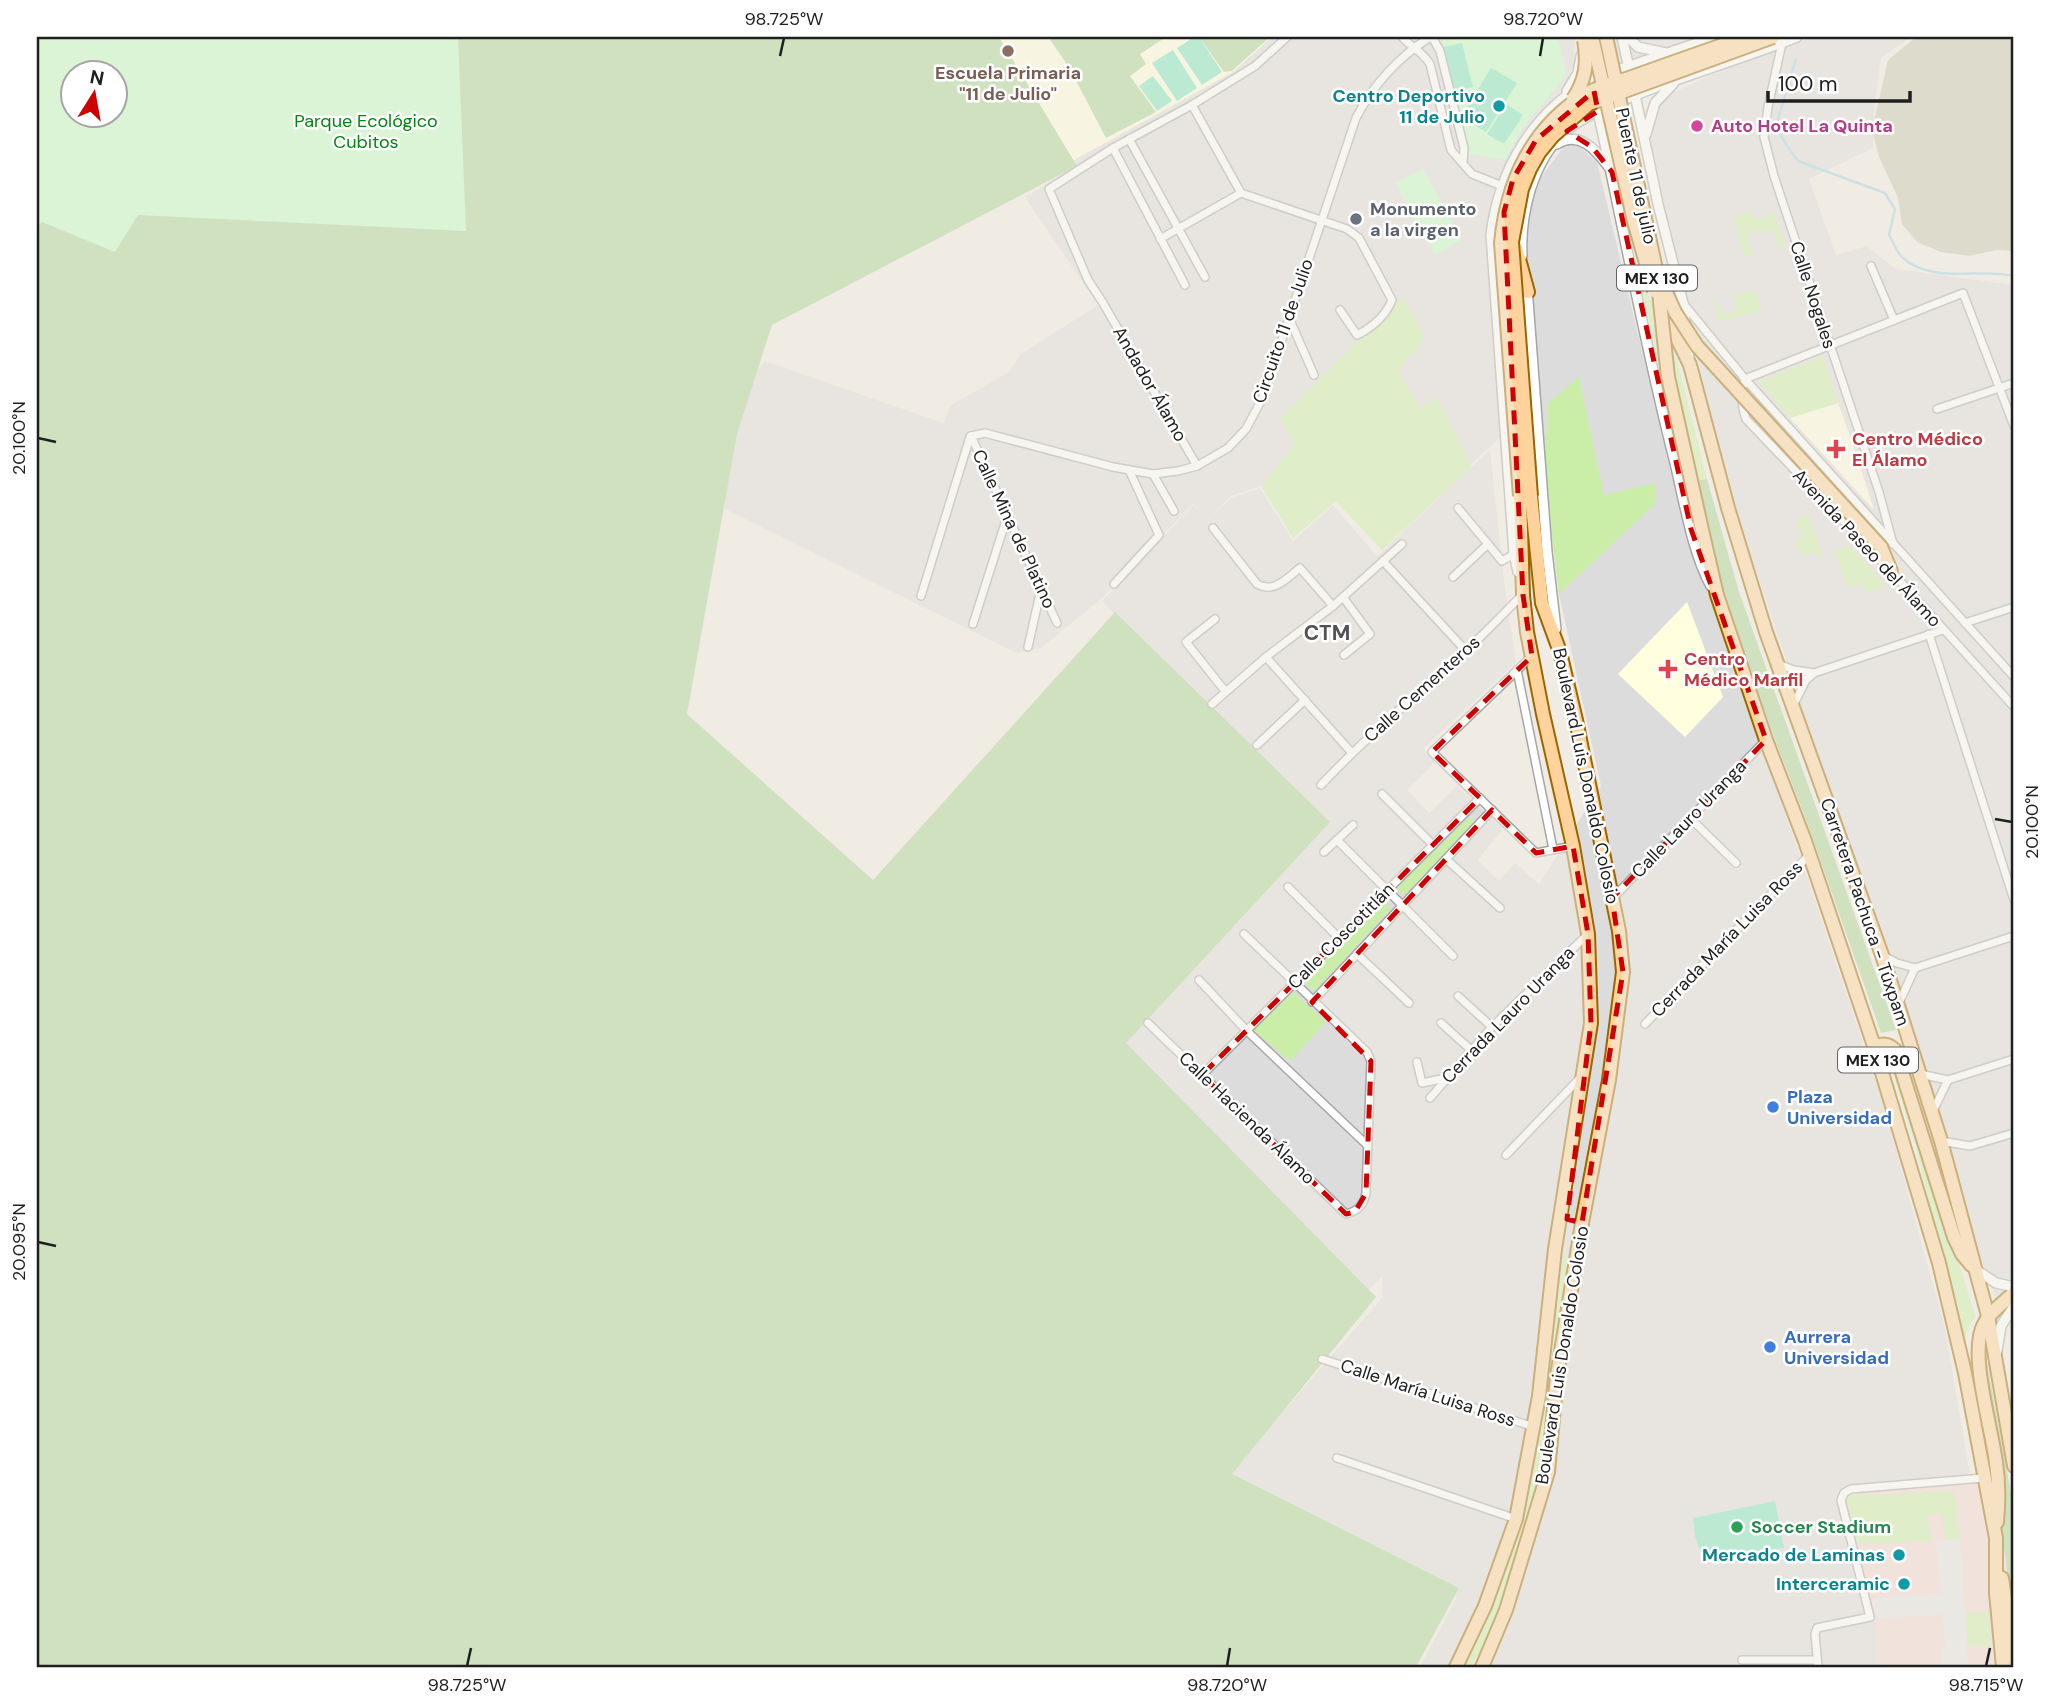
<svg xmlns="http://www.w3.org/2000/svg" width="2051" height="1704" viewBox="0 0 2051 1704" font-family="'DM Sans',sans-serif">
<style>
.residential{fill:#dddcdc}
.commercial{fill:#f2d4d3}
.education{fill:#ffffdf}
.construction{fill:#c6c6af}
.grass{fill:#caeea7}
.forest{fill:#a8d396;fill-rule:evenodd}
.park{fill:#bffdc3;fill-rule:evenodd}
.pitch{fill:#7de5bc}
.parking{fill:#e3e3e3}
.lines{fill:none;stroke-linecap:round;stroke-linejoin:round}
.stream{stroke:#a2d3e1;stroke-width:2.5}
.minor-casing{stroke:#a6a6a6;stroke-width:10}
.tertiary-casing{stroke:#a6a6a6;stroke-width:12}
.primary-casing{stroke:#9a6600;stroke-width:16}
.minor{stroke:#fff;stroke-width:7}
.tertiary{stroke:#fff;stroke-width:9}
.primary{stroke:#ffd39b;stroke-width:12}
.primary-bridge-casing{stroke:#9a6600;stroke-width:16;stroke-linecap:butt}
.primary-bridge{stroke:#ffd39b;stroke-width:12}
.marked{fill:none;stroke:#ce0001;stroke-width:5;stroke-dasharray:14 9;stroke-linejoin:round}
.ticks{fill:none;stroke:#1f1f1f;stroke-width:2.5}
.education-dot{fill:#8d6e63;stroke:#fff;stroke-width:2.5}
.culture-dot{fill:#0f9aa8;stroke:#fff;stroke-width:2.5}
.hotel-dot{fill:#d1479c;stroke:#fff;stroke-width:2.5}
.worship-dot{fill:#6b7280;stroke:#fff;stroke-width:2.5}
.health-dot{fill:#e0444e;stroke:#fff;stroke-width:2.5}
.shop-dot{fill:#3f7fe0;stroke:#fff;stroke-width:2.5}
.leisure-dot{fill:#2e9e5b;stroke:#fff;stroke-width:2.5}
.labels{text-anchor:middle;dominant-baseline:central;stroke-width:5;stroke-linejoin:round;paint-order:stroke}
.shield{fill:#fff;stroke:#626262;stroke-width:2}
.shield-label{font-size:16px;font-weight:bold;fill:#1f1f1f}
.education-label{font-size:18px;font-weight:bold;fill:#785e54;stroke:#fff}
.culture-label{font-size:18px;font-weight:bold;fill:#0d838f;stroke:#fff;text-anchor:end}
.park-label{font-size:18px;fill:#04860e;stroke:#fff}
.hotel-label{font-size:18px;font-weight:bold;fill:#b23c85;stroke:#fff;text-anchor:start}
.street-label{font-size:18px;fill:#1f1f1f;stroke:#fff}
.worship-label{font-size:18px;font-weight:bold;fill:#5b616d;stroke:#fff;text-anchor:start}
.health-label{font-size:18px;font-weight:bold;fill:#be3a42;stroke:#fff;text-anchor:start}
.shop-label{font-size:18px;font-weight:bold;fill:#366cbe;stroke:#fff;text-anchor:start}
.leisure-label{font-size:18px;font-weight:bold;fill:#27864d;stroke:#fff;text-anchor:start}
.quarter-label{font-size:21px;font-weight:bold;fill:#525252;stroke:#fff}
.neatline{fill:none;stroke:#1f1f1f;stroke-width:2.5}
.ticks-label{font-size:18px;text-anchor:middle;fill:#1f1f1f}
</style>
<rect width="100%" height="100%" fill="#f0ece4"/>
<g class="residential">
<polygon points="981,37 1575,37 1574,65 1562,90 1536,119 1508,162 1492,210 1502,435 1382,550 1336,501 1293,538 1261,486 1231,496 1208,519 1231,498 1260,488 1293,541 1333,505 1377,556 1490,450 1505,589 1516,662 1423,749 1435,762 1407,790 1429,813 1457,786 1503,829 1478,860 1499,881 1515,863 1539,884 1601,786 1559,594 1544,471 1527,268 1529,214 1541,177 1562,149 1575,143 1597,162 1681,514 1746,697 1882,1099 1945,1328 1988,1579 1995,1667 1420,1667 1457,1597 1208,1498 1382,1298 1382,1277 1365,1294 1110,1034 1316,832 1102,601 1193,505 1206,516 1193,504 1100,600 1041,648 1016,653 721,507 712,428 765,361 943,423 951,405 1009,372 1021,354 1098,305 1025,197 1059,176"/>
<polygon points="1604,37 1697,37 1610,67"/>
<polygon points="1812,37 1911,37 1881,58 1874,111 1873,148 1809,179 1836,255 1867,246 1896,269 2014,285 2014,1286 1997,1302 1978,1249 1925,1065 1810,732 1721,466 1649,134 1652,118 1664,97 1700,80"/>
</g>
<polygon class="commercial" points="1995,1478 2014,1625 2014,1667 1877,1667 1875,1618 1845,1496 1851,1490"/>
<g class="education">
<polygon points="986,37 1272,37 1233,72 1058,169"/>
<polygon points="1838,403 1851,439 1874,510 1790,418"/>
<polygon points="1687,602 1723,697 1685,737 1618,674"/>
</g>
<polygon class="construction" points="1916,37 2014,37 2014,251 1996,250 1969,256 1941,252 1917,242 1902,224 1898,198 1879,157 1872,130 1888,60"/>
<g class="grass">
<polygon points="1751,211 1755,220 1774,213 1785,246 1779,248 1772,229 1762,232 1761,230 1747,235 1753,254 1744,256 1734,218"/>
<polygon points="1755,290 1761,312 1719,321 1714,299 1717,299 1721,314 1737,311 1734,295"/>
<polygon points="1647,292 1678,363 1707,479 1696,481 1676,393 1666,397 1643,293"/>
<polygon points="1403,296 1425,337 1398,371 1421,409 1436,396 1472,467 1382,550 1336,501 1293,538 1261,486 1294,445 1280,418"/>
<polygon points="1823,356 1838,403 1790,418 1758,382"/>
<polygon points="1579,377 1604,495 1656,483 1655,504 1559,594 1544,471 1548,403"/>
<polygon points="1808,514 1823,555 1815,557 1813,553 1803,556 1794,541 1803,537 1795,519"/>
<polygon points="1850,546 1886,586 1866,593 1862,584 1848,588 1834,551"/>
<polygon points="1469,817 1474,821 1406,894 1401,894 1398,890 1399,886"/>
<polygon points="1384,902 1391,907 1389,911 1314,991 1307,986 1304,979"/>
<polygon points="1293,992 1326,1022 1290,1061 1253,1030"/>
<polygon points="1891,1054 1922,1143 1976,1318 1970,1323 1963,1345 1915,1144 1887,1055"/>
<path d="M1564,1256H1569L1557,1345L1544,1467L1523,1548L1477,1667H1465C1495,1602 1519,1535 1534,1465Z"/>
<polygon points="1954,1491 1960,1539 1946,1540 1941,1513 1927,1515 1932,1541 1857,1544 1846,1496"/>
<polygon points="1989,1610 1991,1646 1968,1646 1966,1614"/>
</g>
<g class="forest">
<path d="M37,37H999L1077,166L772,325L737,434L687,714L873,880L1115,612L1330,822L1126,1043L1376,1297L1232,1474L1459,1588L1416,1667H37ZM74,74H116V116H74Z"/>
<polygon points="1051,37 1166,37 1140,54 1146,64 1130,76 1156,112 1106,138 1070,69 1049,38"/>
<polygon points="1199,37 1270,37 1232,71 1224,72"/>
<polygon points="1707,479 1739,592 1896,1030 1881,1033 1808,825 1737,641 1716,567 1696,481"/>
<polygon points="1981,1330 2014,1508 2014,1625 1989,1430"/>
</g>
<g class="park">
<path d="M37,37H458L466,231L138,215L115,252L42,222L37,227ZM74,74H116V116H74Z"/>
<polygon points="1442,37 1558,37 1566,76 1523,127 1505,160 1469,154"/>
<polygon points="1423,169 1461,240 1435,255 1395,183"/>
</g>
<g class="pitch">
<polygon points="1194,37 1199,37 1222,72 1202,85 1177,48"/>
<polygon points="1462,43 1473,87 1454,91 1444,47"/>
<polygon points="1173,50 1197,88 1177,101 1152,63"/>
<polygon points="1491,68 1517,83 1486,132 1461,117"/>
<polygon points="1153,76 1172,101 1157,111 1139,86"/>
<polygon points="1506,104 1523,115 1504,144 1487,134"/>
<polygon points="1775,1501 1784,1548 1703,1559 1695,1536 1693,1518"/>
</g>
<polygon class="parking" points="1960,1539 1968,1667 1942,1667 1941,1649 1945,1649 1943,1615 1877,1618 1871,1598 1941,1594 1936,1541"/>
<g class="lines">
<path class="stream" d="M1796,59L1778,119V131L1786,144L1798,161L1885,193L1895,209L1889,235C1893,242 1897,253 1903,258C1932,284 1979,268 2014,276"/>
<defs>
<g id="minor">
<path d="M1402,37C1411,47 1423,52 1430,64L1451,150L1472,174L1502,186"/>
<polyline points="1432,37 1440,51 1464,148 1463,162"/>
<polyline points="1782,43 1768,107 1764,137 1774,176 1879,492 1893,544"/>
<path d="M1192,105L1241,193L1347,229L1359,238L1392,300C1385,317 1373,327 1357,335L1340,310"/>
<polyline points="1129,139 1205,277"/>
<polyline points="1113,148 1185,285"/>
<polyline points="1160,239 1241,193"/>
<polyline points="1871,266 1894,320"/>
<polyline points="1683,303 1745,379 2014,677"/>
<polyline points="1289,318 1314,375"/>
<polyline points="1937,409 2014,383"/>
<path d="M2014,426L1963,293L1745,379C1741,394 1741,405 1746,419L1891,571L2014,707"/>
<path d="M971,436L985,433L1113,467L1153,474L1178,471L1197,466L1228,448L1246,429L1262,399L1356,118C1373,85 1399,57 1430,37"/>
<polyline points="971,436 1057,623"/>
<polyline points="1197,466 1103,303 1088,280 1049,189 1113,148 1192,105 1255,66 1287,37"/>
<polyline points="1153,474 1174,511"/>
<polyline points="1458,508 1502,561 1514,554"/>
<path d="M1213,528L1257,584C1274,594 1287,578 1300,568L1333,606"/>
<polyline points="1383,561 1466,651"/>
<polyline points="1453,577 1488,544"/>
<polyline points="1114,584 1159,535 1129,470"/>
<polyline points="921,596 970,437"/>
<polyline points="1343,597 1370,634 1344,655"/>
<polyline points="1215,619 1186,642 1225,691"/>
<polyline points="1965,623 2014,607"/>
<polyline points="973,624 1007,517"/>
<polyline points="1929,634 2014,900"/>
<polyline points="1028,647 1041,589"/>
<polyline points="1532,656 1432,752 1536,853 1573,846"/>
<polyline points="1266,657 1352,753"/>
<polyline points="1778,664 1794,670 1814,673 1943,630"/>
<polyline points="1517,670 1553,849"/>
<polyline points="1212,704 1266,657 1333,606 1402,544"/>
<polyline points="1794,704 1806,680 1813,674"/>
<polyline points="1257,745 1305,700"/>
<path d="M1321,785C1366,737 1416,696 1464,652C1485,634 1503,614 1522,595"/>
<polyline points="1382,794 1433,845"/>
<polyline points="1690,818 1736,863"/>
<polyline points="1337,840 1453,956"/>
<polyline points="1324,852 1353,825"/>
<polyline points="1446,859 1500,908"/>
<polyline points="1288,887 1339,938"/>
<polyline points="1613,898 1766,740"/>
<polyline points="1357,954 1409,1003"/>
<polyline points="1882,955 1897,963 1915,968 2014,936"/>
<polyline points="1199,980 1246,1030 1367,1145"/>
<polyline points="1458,996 1492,1027"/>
<polyline points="1312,1002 1492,810"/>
<polyline points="1898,1005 1915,968"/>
<path d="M1148,1023L1346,1214C1358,1211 1364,1205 1366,1193L1371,1061L1367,1052L1244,934"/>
<polyline points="1441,1023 1471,1050"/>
<polyline points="1645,1024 1809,855"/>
<polyline points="1417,1062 1422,1083 1446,1078"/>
<polyline points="1920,1074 1948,1080 2014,1059"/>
<polyline points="1202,1075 1480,798"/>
<polyline points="1430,1098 1492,1027 1587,935"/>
<polyline points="1933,1111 1948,1080"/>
<polyline points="1941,1141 1970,1146 2014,1133"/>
<polyline points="1506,1155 1581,1077"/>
<polyline points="1322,1359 1534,1427"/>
<polyline points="1337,1458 1516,1519"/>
<polyline points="1742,1660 1817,1660"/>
<polyline points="1818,1667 1815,1634 1817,1628 1870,1617 1841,1500 1844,1493 1851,1489 1983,1478"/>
</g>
<g id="tertiary">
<polyline points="1622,37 1630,73"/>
<polyline points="1628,37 1638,47 1666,53"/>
<polyline points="1634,90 1658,204 1683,303 1689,357"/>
<polyline points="1567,91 1578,73 1581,56"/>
<polyline points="1612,99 1623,143"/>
<path d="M1597,107C1623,226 1645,346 1675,463C1684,501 1693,554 1711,586"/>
<polyline points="1646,134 1655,103 1673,84"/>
<path d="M1557,144C1579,130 1596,150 1608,166"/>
<path d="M1522,256C1520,215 1532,161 1565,132C1587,113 1618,102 1646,91C1696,72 1747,57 1797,37"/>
<polyline points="1527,287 1547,552 1556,629"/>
<path d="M1518,572L1514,554L1491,235C1499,169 1533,113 1591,79L1715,37"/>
<polyline points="1975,1269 1996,1283 2014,1287"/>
<polyline points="1997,1351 2001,1326 2014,1306"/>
</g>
<g id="primary">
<polyline points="1516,248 1528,292"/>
<polyline points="1662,307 1690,365 1728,508 1766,632 1882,955 1941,1141 1988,1316 2014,1466"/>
<polyline points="1700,521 1717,595 1766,740 1805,841 1874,1046 1939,1263 1965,1373 1996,1538 1996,1593 2003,1667"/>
<polyline points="1881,547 1891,571"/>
<path d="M1874,1046C1883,1044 1888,1043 1895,1050L1954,1237L1962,1254L1971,1265"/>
<path d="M1997,1522C1999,1502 1999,1483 1996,1463C1992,1428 1968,1353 1984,1324C1990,1312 2004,1302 2014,1293"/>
<polyline points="2002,1578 2014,1661"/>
<polyline points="1456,1667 1485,1606 1516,1519 1539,1396 1555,1249 1591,1023 1588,934 1573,846 1543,714 1527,632 1523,595 1520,496"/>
<polyline points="1482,1667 1506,1610 1548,1472 1557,1376 1582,1223 1609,1080 1623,972 1619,931 1576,720 1560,652 1542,603 1531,496"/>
</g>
</defs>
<use href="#minor" class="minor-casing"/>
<use href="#tertiary" class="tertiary-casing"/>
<use href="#primary" class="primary-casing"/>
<use href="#minor" class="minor"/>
<use href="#tertiary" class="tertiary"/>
<use href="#primary" class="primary"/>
<defs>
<g id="primary-bridge">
<polyline points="1592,37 1634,221 1654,291"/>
<polyline points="1606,37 1657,274 1668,377 1700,521"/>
<path d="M1573,99C1586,80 1588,62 1584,40"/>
<polyline points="1662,284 1675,312 1697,346 1881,547"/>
<path d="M1520,496L1501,243C1507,181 1531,129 1584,95C1597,86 1615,83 1629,78C1668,64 1707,50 1746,37"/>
<polyline points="1531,496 1512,242 1522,189 1530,169 1539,153 1553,136 1589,104 1773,37"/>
</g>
</defs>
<use href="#primary-bridge" class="primary-bridge-casing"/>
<use href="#primary-bridge" class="primary-bridge"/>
</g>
<path d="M0 0H2051V1704H0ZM1594,91L1598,111L1567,131L1592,147L1612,172L1691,529L1766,740L1612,898L1623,972L1582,1223L1567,1219L1591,1023L1588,934L1573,846L1536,853L1492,810L1312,1002L1371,1061L1366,1193L1355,1212L1346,1214L1202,1075L1480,798L1432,752L1532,656L1523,595L1504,212L1513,179L1536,140Z" fill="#f0ece4" fill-opacity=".55" fill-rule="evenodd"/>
<path class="marked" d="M1594,91L1598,111L1567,131L1592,147L1612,172L1691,529L1766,740L1612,898L1623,972L1582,1223L1567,1219L1591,1023L1588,934L1573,846L1536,853L1492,810L1312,1002L1371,1061L1366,1193L1355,1212L1346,1214L1202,1075L1480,798L1432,752L1532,656L1523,595L1504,212L1513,179L1536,140Z"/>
<path class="ticks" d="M780,56L784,38M1540,56L1543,38M38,438L56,442M1995,819L2012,822M38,1242L56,1246M467,1666L471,1648M1227,1666L1230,1648M1986,1666L1990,1648"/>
<circle class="education-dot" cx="1008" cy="51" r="7"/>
<g class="culture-dot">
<circle cx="1499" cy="106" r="7"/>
<circle cx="1899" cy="1555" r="7"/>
<circle cx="1904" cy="1584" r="7"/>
</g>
<circle class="hotel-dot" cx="1697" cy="126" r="7"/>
<circle class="worship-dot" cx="1356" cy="219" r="7"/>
<g class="health-dot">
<path d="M1832.5 438.5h7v7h7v7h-7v7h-7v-7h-7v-7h7z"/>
<path d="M1664.5 658.5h7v7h7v7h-7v7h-7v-7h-7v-7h7z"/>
</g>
<g class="shop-dot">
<circle cx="1773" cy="1107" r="7"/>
<circle cx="1770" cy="1347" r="7"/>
</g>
<circle class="leisure-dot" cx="1737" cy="1527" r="7"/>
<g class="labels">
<g class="shield">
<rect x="1617" y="265.5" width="80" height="25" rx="5"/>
<rect x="1838" y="1047.5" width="80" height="25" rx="5"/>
</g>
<g class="shield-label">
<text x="1657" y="278">MEX 130</text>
<text x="1878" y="1060">MEX 130</text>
</g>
<g class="education-label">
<text x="1008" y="73">Escuela Primaria<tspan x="1008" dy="21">"11 de Julio"</tspan></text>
</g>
<g class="culture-label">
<text x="1485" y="96">Centro Deportivo<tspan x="1485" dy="21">11 de Julio</tspan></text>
<text x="1885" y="1555">Mercado de Laminas</text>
<text x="1890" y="1584">Interceramic</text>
</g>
<g class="park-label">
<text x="366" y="121">Parque Ecológico<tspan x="366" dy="21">Cubitos</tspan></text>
</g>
<g class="hotel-label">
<text x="1711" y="126">Auto Hotel La Quinta</text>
</g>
<g class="street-label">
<text transform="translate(1636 176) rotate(78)">Puente 11 de julio</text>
<text transform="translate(1813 295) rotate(72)">Calle Nogales</text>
<text transform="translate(1283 331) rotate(-71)">Circuito 11 de Julio</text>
<text transform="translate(1150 384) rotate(60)">Andador Álamo</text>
<text transform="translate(1014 529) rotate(65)">Calle Mina de Platino</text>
<text transform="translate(1867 548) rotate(47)">Avenida Paseo del Álamo</text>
<text transform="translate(1422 689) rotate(-42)">Calle Cementeros</text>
<text transform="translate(1586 776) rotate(78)">Boulevard Luis Donaldo Colosio</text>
<text transform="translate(1689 819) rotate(-46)">Calle Lauro Uranga</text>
<text transform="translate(1865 912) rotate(71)">Carretera Pachuca - Túxpam</text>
<text transform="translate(1341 936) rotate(-45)">Calle Coscotitlán</text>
<text transform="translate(1727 939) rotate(-46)">Cerrada María Luisa Ross</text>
<text transform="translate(1508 1015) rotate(-46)">Cerrada Lauro Uranga</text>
<text transform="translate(1247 1118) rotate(44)">Calle Hacienda Álamo</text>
<text transform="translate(1562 1355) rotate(-81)">Boulevard Luis Donaldo Colosio</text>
<text transform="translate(1428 1393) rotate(18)">Calle María Luisa Ross</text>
</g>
<g class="worship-label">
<text x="1370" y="209">Monumento<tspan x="1370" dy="21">a la virgen</tspan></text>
</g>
<g class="health-label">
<text x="1852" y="439">Centro Médico<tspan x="1852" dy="21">El Álamo</tspan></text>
<text x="1684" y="659">Centro<tspan x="1684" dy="21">Médico Marfil</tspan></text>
</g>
<g class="shop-label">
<text x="1787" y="1097">Plaza<tspan x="1787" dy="21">Universidad</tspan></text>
<text x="1784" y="1337">Aurrera<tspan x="1784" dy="21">Universidad</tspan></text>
</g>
<g class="leisure-label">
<text x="1751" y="1527">Soccer Stadium</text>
</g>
<g class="quarter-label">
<text x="1327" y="633">CTM</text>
</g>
</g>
<rect width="2051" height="1704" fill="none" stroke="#ffffff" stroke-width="77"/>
<g transform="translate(94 94) rotate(11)"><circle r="33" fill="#ffffff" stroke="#a5a5a5" stroke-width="2"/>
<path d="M0-5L12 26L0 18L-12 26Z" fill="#ce0001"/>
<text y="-10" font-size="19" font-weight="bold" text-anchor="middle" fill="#1f1f1f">N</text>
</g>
<path d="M1768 91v10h142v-10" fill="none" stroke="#1f1f1f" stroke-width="3.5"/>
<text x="1778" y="91" font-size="21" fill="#1f1f1f" stroke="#ffffff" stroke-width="5" paint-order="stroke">100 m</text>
<rect x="38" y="38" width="1974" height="1628" class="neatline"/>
<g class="ticks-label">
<text x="784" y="25">98.725°W</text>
<text x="1543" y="25">98.720°W</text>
<text transform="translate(19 438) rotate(-90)" y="6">20.100°N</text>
<text transform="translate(2032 822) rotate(-90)" y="6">20.100°N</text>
<text transform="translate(19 1242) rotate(-90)" y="6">20.095°N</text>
<text x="467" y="1691">98.725°W</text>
<text x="1227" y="1691">98.720°W</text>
<text x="1986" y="1691">98.715°W</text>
</g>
</svg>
